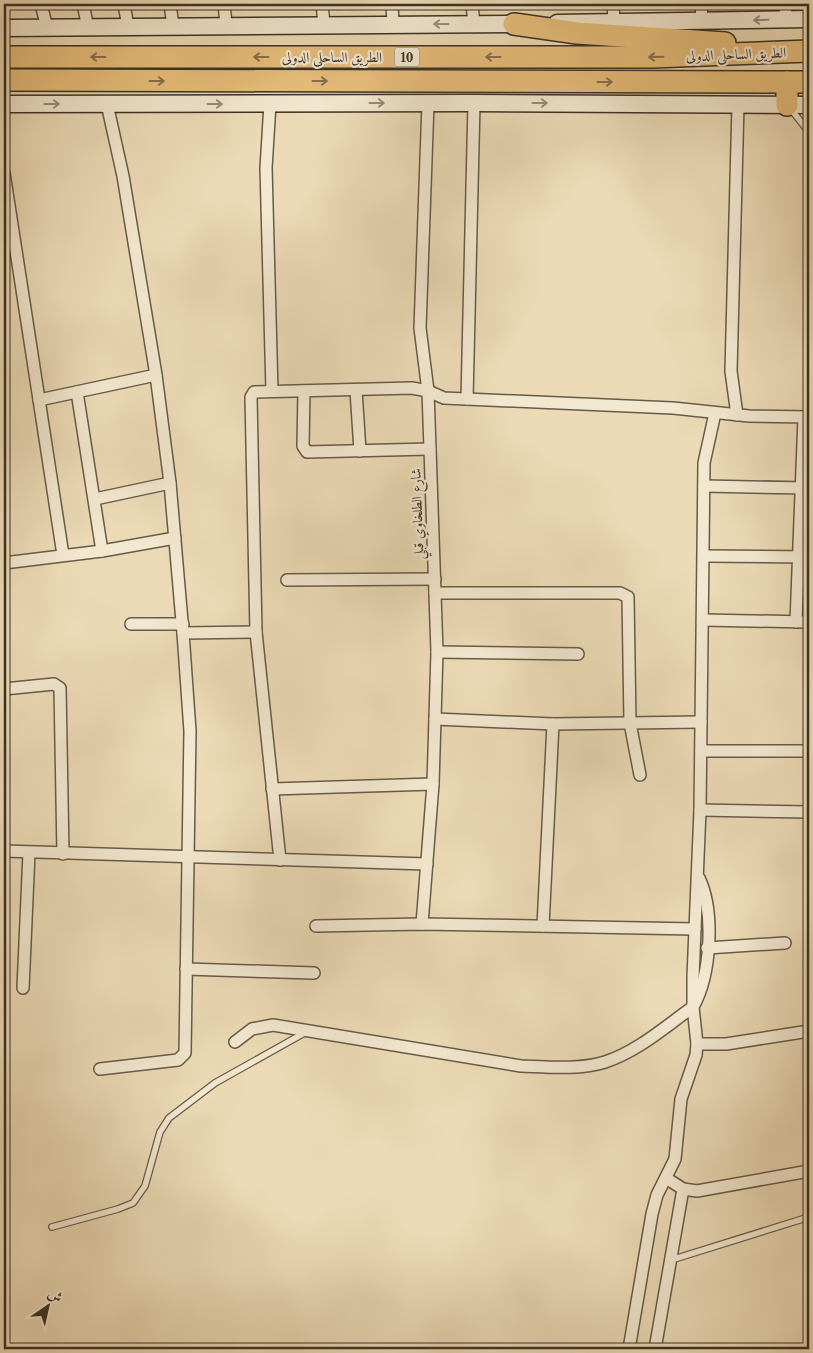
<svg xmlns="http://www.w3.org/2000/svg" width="813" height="1353" viewBox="0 0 813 1353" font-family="'Libre Caslon Text',Amiri,serif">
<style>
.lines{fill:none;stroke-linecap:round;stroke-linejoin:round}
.lane-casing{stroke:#665b49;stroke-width:8}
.street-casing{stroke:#665b49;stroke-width:14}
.secondary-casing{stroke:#3a3125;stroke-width:19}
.highway-casing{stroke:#3a3125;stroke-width:24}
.lane{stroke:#f2e7cf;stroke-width:5.5}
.street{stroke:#f2e7cf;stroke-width:11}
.secondary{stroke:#f2e7cf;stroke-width:16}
.highway{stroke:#e6bd7a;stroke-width:21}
.oneway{stroke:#968c7a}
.oneway2{stroke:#87704b}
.labels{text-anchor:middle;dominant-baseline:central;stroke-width:4.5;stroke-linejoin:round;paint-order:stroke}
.shield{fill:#f2e7cf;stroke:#716858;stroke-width:1}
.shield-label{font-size:12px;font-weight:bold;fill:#3a3125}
.street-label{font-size:14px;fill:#3a3125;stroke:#f2e7cf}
</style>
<rect width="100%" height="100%" fill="#ebdab5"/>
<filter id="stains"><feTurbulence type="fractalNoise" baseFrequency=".004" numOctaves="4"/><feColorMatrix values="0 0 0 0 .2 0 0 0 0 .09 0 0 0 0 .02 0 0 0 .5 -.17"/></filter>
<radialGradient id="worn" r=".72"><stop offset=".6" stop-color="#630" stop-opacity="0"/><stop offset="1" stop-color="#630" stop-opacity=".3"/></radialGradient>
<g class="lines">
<defs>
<g id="lane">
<polyline points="790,108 809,132"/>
<polyline points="52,1227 118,1209 133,1203 145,1186 160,1132 169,1118 215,1083 306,1032"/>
<polyline points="671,1260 809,1217"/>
</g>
<g id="street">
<polyline points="41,4 47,28"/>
<polyline points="83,4 88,28"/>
<polyline points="124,4 128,27"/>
<polyline points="170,4 173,26"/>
<polyline points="224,4 226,24"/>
<polyline points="322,4 324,24"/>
<polyline points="392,4 393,24"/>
<polyline points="472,4 474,24"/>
<polyline points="613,4 614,21"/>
<polyline points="701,4 702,21"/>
<polyline points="785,4 786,20"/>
<polyline points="270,104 266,168 272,391"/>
<polyline points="4,173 63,555"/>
<polyline points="356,390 360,451"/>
<polyline points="304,391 303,446 307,452 430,449"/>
<polyline points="77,392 102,551"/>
<polyline points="467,399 474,103"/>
<polyline points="39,400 156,375"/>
<polyline points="737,415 731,371 738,105"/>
<polyline points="704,486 807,488"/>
<polyline points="95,499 170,483"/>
<polyline points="704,556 809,557"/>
<polyline points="4,563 102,551 175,538"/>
<polyline points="287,580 435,579"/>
<polyline points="435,593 620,593 628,597 630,723 640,775"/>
<polyline points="703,620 809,622"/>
<polyline points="796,622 804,417"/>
<polyline points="131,624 183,624"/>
<polyline points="183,633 256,632"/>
<polyline points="437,652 578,654"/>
<polyline points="4,689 54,684 60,688 63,854"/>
<polyline points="435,719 553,724 701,722"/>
<polyline points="701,751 809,751"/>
<polyline points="272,789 433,784"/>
<polyline points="700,810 809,812"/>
<polyline points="4,851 427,864"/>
<polyline points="280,860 256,632 251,397 254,392 412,388 428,391 444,398 673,408 749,416 809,417"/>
<polyline points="422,924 433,784 437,652 428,391 420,328 428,103"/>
<polyline points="316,926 422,924 695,929"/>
<polyline points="543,926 553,724"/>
<polyline points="707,948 785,943"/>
<polyline points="186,969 314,973"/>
<polyline points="23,988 29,853"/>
<path d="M235,1042L252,1029L273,1025L521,1066C548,1067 580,1070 605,1062C637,1052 666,1026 693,1007C711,975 715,912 699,878"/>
<polyline points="697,1044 726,1044 809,1031"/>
<polyline points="100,1069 178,1060 185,1053 190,731 183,633 170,483 156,375 123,176 107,104"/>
<polyline points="666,1178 683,1189 697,1191 809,1171"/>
<polyline points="629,1349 652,1214 657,1195 675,1159 681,1099 696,1055 697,1044 693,1007 693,977 700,810 704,463 715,413"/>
<polyline points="655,1349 683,1189"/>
</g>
<g id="secondary">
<polyline points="557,23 809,19"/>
<polyline points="4,28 525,24"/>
<polyline points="4,104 474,103 809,105"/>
</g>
<g id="highway">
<polyline points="514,24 577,33 725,43"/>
<polyline points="4,57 653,57 809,51"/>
<polyline points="4,80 809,82"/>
<polyline points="787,105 787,82"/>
</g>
</defs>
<use href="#lane" class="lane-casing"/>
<use href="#street" class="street-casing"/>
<use href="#secondary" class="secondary-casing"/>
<use href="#highway" class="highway-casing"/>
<use href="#lane" class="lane"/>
<use href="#street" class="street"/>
<use href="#secondary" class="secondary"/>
<use href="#highway" class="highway"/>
</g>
<defs><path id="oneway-shaft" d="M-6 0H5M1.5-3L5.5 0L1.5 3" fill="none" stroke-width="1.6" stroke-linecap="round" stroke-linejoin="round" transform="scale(1.25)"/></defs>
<g class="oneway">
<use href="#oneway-shaft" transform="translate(761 20) rotate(179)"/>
<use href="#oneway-shaft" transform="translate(441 24) rotate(180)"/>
<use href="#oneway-shaft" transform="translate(377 103)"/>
<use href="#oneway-shaft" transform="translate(540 103)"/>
<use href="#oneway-shaft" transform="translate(52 104)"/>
<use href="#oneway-shaft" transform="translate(215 104)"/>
</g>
<g class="oneway2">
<use href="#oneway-shaft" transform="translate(98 57) rotate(-180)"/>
<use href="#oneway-shaft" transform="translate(261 57) rotate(-180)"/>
<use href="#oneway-shaft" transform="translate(493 57) rotate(-180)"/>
<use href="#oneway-shaft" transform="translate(656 57) rotate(179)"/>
<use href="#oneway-shaft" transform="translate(157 81)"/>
<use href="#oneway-shaft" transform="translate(320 81)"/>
<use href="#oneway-shaft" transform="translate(605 82)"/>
</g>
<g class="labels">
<rect class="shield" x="394.5" y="47.5" width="25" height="19" rx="4"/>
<g class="shield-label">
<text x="407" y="57">10</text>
</g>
<g class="street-label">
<text transform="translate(736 54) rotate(-2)">الطريق الساحلى الدولى</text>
<text x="332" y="57">الطريق الساحلى الدولى</text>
<text transform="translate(417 514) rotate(-92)">شارع الطلخاوي قبلي</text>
</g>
</g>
<rect width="813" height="1353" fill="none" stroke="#ebdab5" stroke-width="20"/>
<rect x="5" y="5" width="803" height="1343" fill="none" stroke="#3a3125" stroke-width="2.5"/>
<rect x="10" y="10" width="793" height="1333" fill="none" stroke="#3a3125"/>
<g transform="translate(48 1306) rotate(34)" stroke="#f2e7cf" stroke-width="4" paint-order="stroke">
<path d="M0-4L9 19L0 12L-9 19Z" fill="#3a3125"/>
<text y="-8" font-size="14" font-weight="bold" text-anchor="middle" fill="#3a3125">ش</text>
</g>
<rect width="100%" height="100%" filter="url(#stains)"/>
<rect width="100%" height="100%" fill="url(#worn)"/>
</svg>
